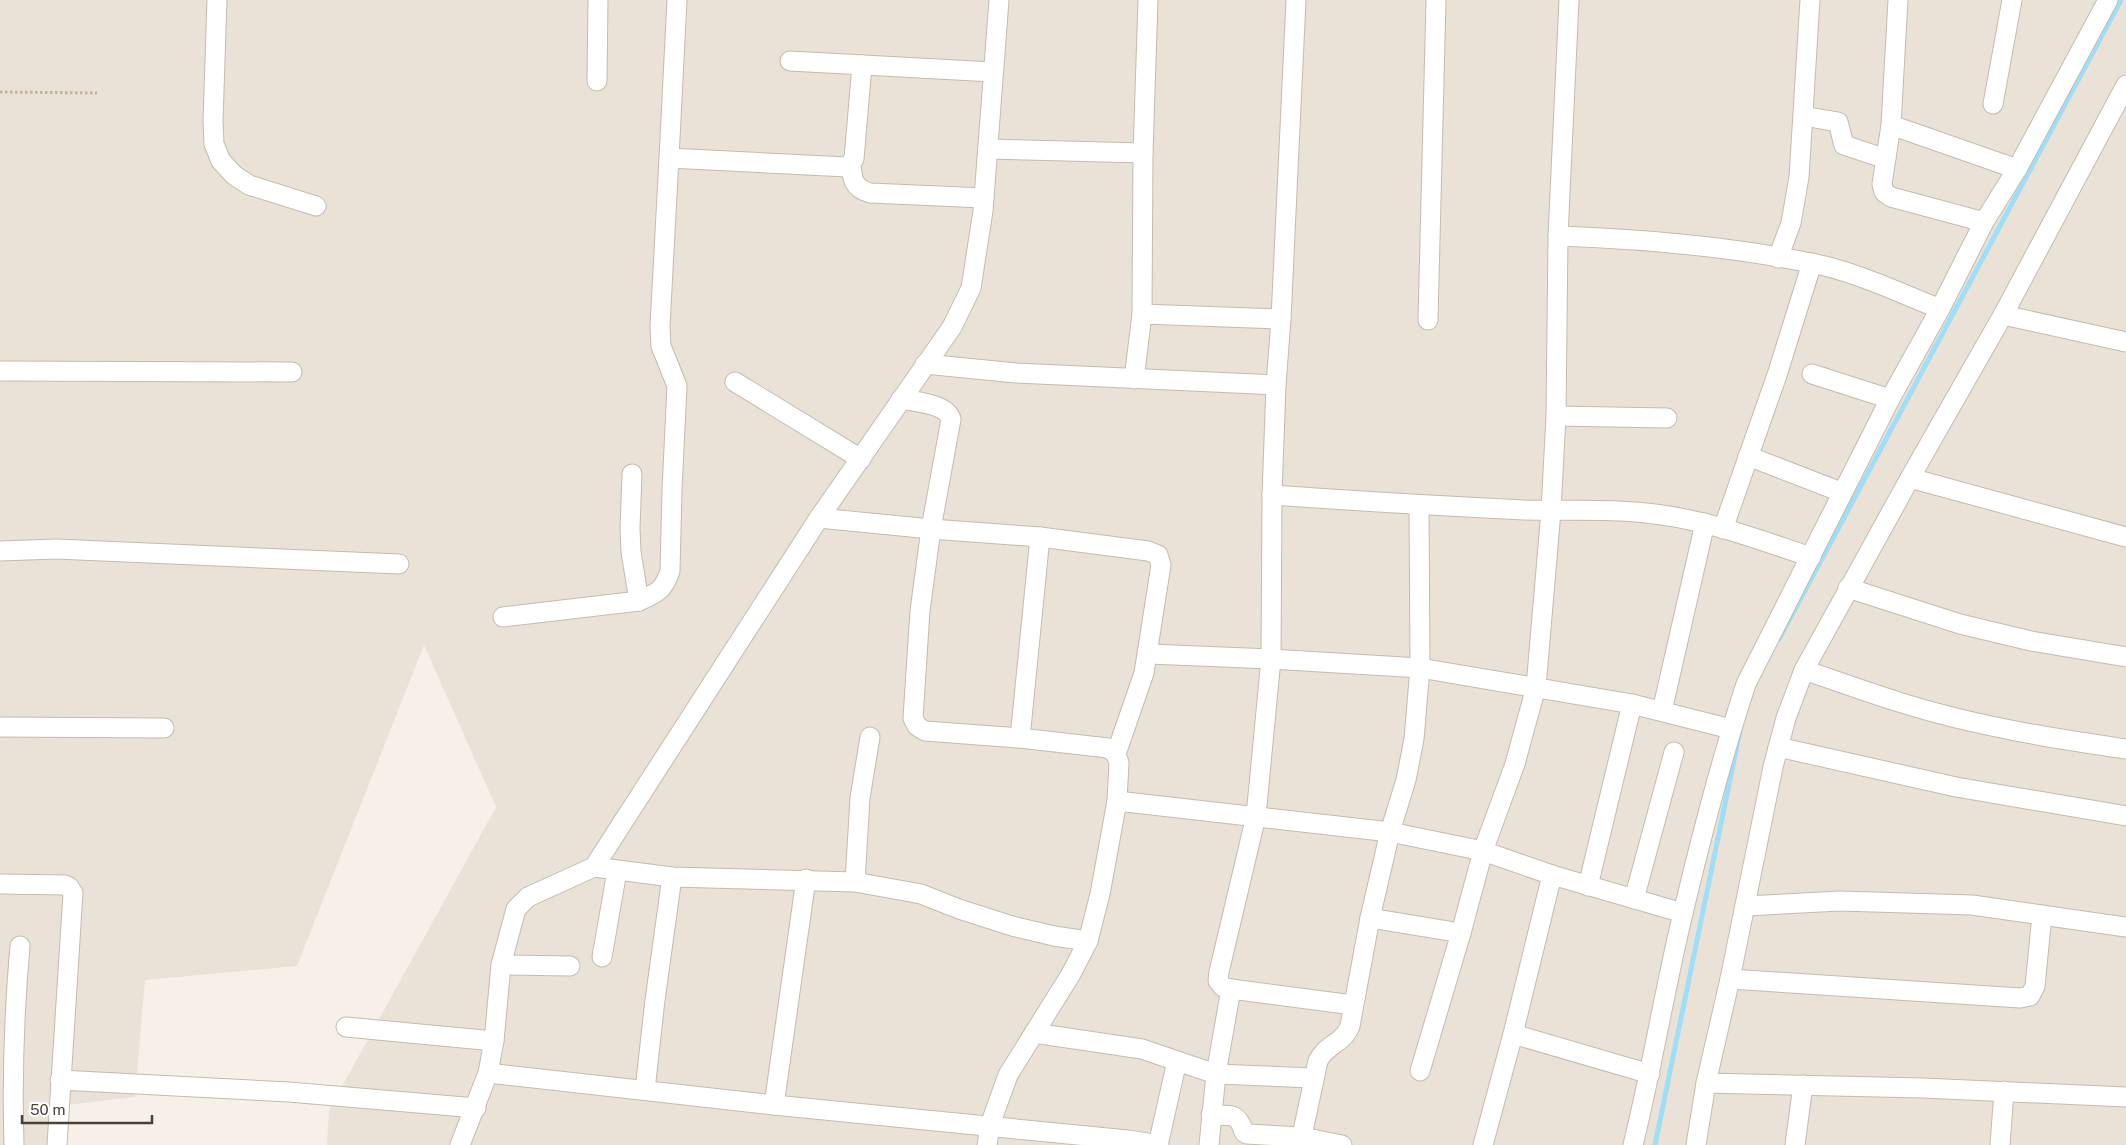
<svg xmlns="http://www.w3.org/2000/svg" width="2126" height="1145" viewBox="0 0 2126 1145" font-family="'Public Sans',sans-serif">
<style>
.residential{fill:#eae2d6}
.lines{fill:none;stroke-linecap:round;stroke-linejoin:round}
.stream{stroke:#9fdef8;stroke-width:5}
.minor-casing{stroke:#c6baad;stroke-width:21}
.path{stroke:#c6b199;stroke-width:3;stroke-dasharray:2.5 2.5;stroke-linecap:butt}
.minor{stroke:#fff;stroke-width:19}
</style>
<rect width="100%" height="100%" fill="#f6f0e8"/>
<polygon class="residential" points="0,0 2126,0 2126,1145 327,1145 329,1110 496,807 424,645 297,966 145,980 135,1097 58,1106 61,1145 0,1145"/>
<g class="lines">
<g class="stream">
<polyline points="1779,639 2121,0"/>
<polyline points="1655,1145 1740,731"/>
</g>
<defs>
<g id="minor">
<polyline points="217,0 213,121 214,144 221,161 234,175 249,185 316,206"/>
<polyline points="677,0 669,158 847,167 854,159 862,65"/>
<polyline points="1898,0 1891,125 1882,184 1884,192 1891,197 1984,222"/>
<polyline points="790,61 993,72"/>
<polyline points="597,81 598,0"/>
<polyline points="1993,104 2012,0"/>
<polyline points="1803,116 1838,122 1844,145 1886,159"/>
<polyline points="1891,125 2017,169"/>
<polyline points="988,149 1143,153"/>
<path d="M851,163C852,179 853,188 870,193L984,198"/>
<path d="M1558,236C1643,239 1727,246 1811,263C1854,271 1900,293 1940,309"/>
<polyline points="1778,258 1791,223 1799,177 1810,0"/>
<polyline points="1142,314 1281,319"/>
<polyline points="2003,315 2126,342"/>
<polyline points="1428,320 1436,0"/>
<polyline points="925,364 1016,373 1276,385"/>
<polyline points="0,371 292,372"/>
<polyline points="1812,374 1890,399"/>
<polyline points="1134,379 1142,314 1143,153 1148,0"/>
<polyline points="735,382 861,459"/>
<path d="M901,399C915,402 946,403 951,419L931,529L920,611L913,718L917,726L925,731L1020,738L1108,748L1116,754L1119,763L1117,801"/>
<polyline points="1556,416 1667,418"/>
<polyline points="1748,456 1841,492"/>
<polyline points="632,474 630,528 631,552 639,601"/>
<polyline points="1910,478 2126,537"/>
<path d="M1272,495C1356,501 1441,506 1525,510C1571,511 1616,508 1662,515C1713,522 1762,541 1811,557"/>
<polyline points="819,518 931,529 1040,537 1148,551 1158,555 1161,565 1144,673 1116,754"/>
<polyline points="1723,529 1777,375 1812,263"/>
<polyline points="0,551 56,549 399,564"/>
<polyline points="1848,588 1960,624 2031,641 2126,657"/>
<path d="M503,617L639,601C657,593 664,590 670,571L672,490L677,386L661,346L660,326L669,158"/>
<polyline points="1149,654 1271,659 1420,668 1632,704 1731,729"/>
<path d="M1804,670C1837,681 1869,693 1902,703C1975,726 2051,738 2126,749"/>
<polyline points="1662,711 1705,523"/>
<polyline points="0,727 164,728"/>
<polyline points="1020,738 1040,537"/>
<polyline points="1778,747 1956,787 2126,816"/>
<polyline points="594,867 672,877 855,882 921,894 959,909 1012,926 1054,936 1088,941"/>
<polyline points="855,882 860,798 870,737"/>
<polyline points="0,884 65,885 69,887 73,893 57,1145"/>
<polyline points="1588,886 1632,704"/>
<polyline points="1634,899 1674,752"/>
<polyline points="1745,906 1840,901 1972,905 2126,927"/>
<polyline points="1370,918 1461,933 1420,1071"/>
<polyline points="1461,933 1483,851 1515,764 1536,687 1551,511 1556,416 1558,236 1569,0"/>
<polyline points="602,957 617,871"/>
<polyline points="501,965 570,966"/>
<polyline points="1730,979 2020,998 2030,996 2035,986 2042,915"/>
<polyline points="1231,989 1223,987 1218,981 1219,972 1256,816 1271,659 1272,495 1276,385 1281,319 1296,0"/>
<polyline points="346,1027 494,1041"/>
<polyline points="1034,1033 1142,1049 1177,1061"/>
<polyline points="1513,1034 1650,1074"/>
<polyline points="488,1073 774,1105 1128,1140 1159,1145"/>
<polyline points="60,1080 289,1092 476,1108"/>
<polyline points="1706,1083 1923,1088 2126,1097"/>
<polyline points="645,1090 655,1000 672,877"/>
<polyline points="774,1105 806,879"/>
<path d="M1211,1115C1231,1116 1237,1111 1244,1132L1247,1134L1302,1137L1342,1145"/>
<path d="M14,1145C12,1078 14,1013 20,946"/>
<polyline points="460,1145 488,1073 494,1041 501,965 516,909 528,897 594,867 819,518 952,327 971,288 983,211 999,0"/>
<polyline points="987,1145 990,1125 1008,1075 1071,974 1088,941 1100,894 1117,801 1390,832 1483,851 1552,875 1683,913"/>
<polyline points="1158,1145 1177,1061 1216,1074 1314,1078"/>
<polyline points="1209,1145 1216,1074 1231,989 1353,1005"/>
<path d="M1300,1145L1318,1061C1326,1044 1343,1044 1350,1026L1370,918L1390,832L1406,780L1414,739L1420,668L1419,505"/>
<polyline points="1483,1145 1513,1034 1552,875"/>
<path d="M1633,1145C1651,1072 1663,999 1680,926C1699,845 1720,763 1746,684L1890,399L1940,309L1984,222L2017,169L2108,0"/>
<polyline points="1696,1145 1706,1083 1730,979 1773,767 1786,718 1804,670 1910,478 2003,315 2126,85"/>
<polyline points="1795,1145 1803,1085"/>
<polyline points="2000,1145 2004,1091"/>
</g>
</defs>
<use href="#minor" class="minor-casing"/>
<polyline class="path" points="0,92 97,93"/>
<use href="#minor" class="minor"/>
</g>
<path d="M22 1115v8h130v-8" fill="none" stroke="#4a4036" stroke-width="2.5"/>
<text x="30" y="1115" font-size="15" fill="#4a4036" stroke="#ffffff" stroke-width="4" paint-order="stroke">50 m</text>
</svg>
